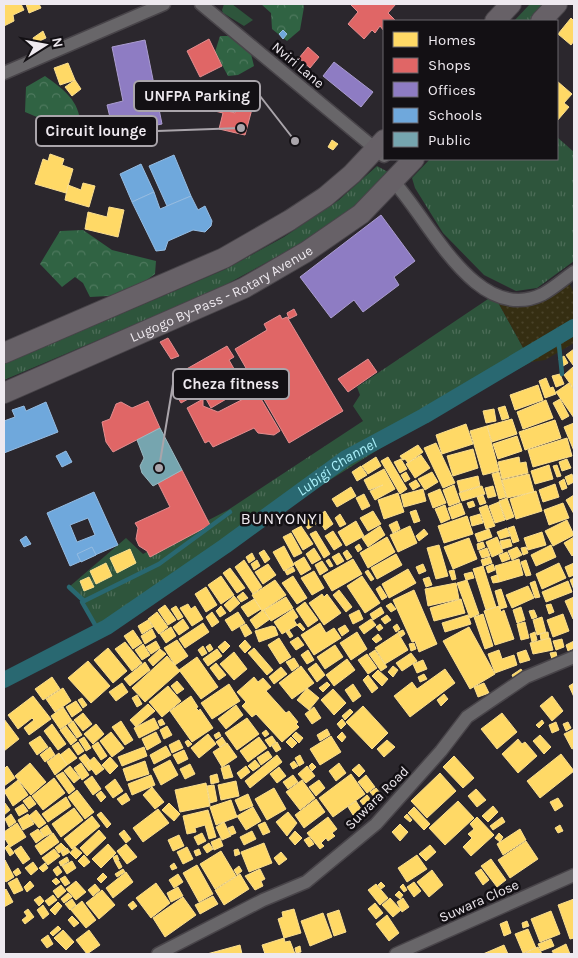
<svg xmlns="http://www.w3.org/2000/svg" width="578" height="958" viewBox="0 0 578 958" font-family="Karla,sans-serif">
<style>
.grass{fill:url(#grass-tufts)}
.forest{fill:url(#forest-crowns)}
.sand{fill:url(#sand-dots)}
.green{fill:#2e553c}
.homes{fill:#ffd966;stroke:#fade8f}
.shops{fill:#e06666;stroke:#e48d8f}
.offices{fill:#8e7cc3;stroke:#ab9dd0}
.schools{fill:#6fa8dc;stroke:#95bce2;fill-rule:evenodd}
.public{fill:#76a5af;stroke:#9ab9c2}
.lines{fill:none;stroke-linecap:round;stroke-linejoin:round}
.stream{stroke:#296871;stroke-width:4.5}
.canal{stroke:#296871;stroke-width:16}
.minor-casing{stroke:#484449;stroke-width:15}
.primary-casing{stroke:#484449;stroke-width:22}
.minor{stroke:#686669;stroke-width:12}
.primary{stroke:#676167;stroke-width:20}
.labels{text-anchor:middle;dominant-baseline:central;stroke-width:5;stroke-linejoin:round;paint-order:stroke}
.street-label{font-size:14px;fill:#eee9ef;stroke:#131014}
.water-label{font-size:15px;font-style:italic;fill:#aaf0fa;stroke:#131014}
.quarter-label{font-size:16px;letter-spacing:1px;fill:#eee9ef;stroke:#131014}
.leader{fill:none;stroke:#aaa5ab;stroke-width:2}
.callout-dot{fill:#aaa5ab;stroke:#131014;stroke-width:2}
.callout{fill:#131014;stroke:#aaa5ab;stroke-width:2}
.callout-label{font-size:15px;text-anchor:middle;font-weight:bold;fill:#eee9ef}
</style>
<defs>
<pattern id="grass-tufts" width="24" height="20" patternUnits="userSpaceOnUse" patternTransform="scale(1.25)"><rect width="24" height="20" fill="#2e553c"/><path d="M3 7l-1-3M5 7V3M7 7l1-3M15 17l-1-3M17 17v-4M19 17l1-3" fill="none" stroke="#4d6d58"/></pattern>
<pattern id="forest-crowns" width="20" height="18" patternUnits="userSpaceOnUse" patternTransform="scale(1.25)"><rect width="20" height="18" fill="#306343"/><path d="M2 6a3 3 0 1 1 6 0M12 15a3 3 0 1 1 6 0" fill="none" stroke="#4e795e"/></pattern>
<pattern id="sand-dots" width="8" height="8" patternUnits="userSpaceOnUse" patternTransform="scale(1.25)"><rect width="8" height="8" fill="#352e12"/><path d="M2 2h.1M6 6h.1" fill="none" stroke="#494229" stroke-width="1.8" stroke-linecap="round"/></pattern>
</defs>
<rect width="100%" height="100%" fill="#2b272d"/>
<g class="grass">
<polygon points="530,4 546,4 530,21 514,21"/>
<polygon points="557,137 574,152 574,261 537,288 516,291 484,275 443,233 415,188 412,178 430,159 557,159"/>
<polygon points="377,166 390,173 352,210 315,236 216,290 4,380 4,364 226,269 284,237 339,200"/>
<polygon points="494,295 531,362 427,419 290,505 98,630 84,601 69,587 126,538 143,554 228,510 363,421 353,406 360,395 357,387"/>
</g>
<g class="forest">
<polygon points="261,4 303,4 304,7 300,30 287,41 272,29 271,13"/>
<polygon points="220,36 229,36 251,54 254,66 238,75 228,76 215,52"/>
<path d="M45,76C63,89 80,101 80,124L73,132L25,112L26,87Z"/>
<polygon points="83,230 112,250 156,261 155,274 126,295 90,297 83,283 75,277 62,287 40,264 60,231"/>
</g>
<path class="sand" d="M569,283L574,293V343L545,360L531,362L494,295C528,306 541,306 569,283Z"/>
<polygon class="green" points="224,4 232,4 253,20 244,26 223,13 222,10"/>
<g class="homes">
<polygon points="4,4 21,4 24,10 13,15 14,21 4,26"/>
<polygon points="26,4 39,4 41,8 29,13"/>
<polygon points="571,18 574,21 574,41 571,45 558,34"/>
<polygon points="43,31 46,38 35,43 33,38"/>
<polygon points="68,63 75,80 60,85 54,68"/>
<polygon points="75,80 81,89 72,96 65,87"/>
<polygon points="557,81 572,94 564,103 569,107 557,121"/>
<polygon points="332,140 338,144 333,150 328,147"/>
<polygon points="50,154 64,159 62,165 73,169 66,193 35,184 43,159 48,161"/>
<polygon points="83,183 95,186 89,207 65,200 68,185 81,190"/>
<polygon points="109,207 124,210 118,237 85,229 88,212 107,217"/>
<polygon points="574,349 574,364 573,365 566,355"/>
<polygon points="564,356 568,363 563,366 559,359"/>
<polygon points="573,367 574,369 574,389 564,375"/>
<polygon points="560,374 564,384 556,387 552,376"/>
<polygon points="546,378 550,388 553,387 556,394 545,398 539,381"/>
<polygon points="569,383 574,390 574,418 556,392"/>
<polygon points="538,385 543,400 515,410 510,395"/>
<polygon points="560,399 569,416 562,420 553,403"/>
<polygon points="546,400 553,418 523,429 517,412"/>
<polygon points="505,406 509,418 502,420 498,408"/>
<polygon points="494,409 496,421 486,423 483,411"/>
<polygon points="512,419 517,434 492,442 487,426"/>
<polygon points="555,420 561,438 525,450 519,432"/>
<polygon points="574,423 574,451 564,427"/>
<polygon points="466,424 473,444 442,454 436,435"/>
<polygon points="487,426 499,471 483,475 470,431"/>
<polygon points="517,436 522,451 498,459 493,444"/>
<polygon points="567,438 572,456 533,467 528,450"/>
<polygon points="436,443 455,483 443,488 424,448"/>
<polygon points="418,445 423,452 408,463 405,459 403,460 400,456"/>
<polygon points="473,449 478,468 453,476 447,456"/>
<polygon points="421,455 430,468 415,478 406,464"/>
<polygon points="376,457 381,466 368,474 362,466"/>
<polygon points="388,457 407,489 400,494 381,461"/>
<polygon points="519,457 520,463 526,462 528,473 502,479 498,462"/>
<polygon points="401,459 407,469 400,473 394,462"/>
<polygon points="567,459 571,468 562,471 559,462"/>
<polygon points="549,465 553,479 535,484 531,471"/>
<polygon points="557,465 561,476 557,477 553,466"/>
<polygon points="361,466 367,475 357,481 352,472"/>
<polygon points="384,469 395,489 375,500 370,491 383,485 369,490 364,480"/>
<polygon points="406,472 410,479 405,482 401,475"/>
<polygon points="432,472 438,482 425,490 418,479"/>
<polygon points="499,472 506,497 499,499 492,474"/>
<polygon points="529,474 534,492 507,498 502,480"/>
<polygon points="572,474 574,482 568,485 565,477"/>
<polygon points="478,476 480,486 460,492 457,481"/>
<polygon points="564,479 567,488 562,490 559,482"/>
<polygon points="416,480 420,486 413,490 409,484"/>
<polygon points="555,484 559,497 543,502 539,490"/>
<polygon points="454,485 460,502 449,506 443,490"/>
<polygon points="482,486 485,494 462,501 459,493"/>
<polygon points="493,486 496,496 488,498 485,488"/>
<polygon points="351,487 356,496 337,507 332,499"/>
<polygon points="423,489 426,501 404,507 401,495"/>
<polygon points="440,489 446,503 433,508 428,494"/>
<polygon points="536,491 542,511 516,519 510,499"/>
<polygon points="398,493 404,512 384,519 378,500"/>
<polygon points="364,494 370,506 362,510 356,498"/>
<polygon points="483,495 486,503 480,505 477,497"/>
<polygon points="574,495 574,514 566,500"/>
<polygon points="507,498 514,517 506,520 499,501"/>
<polygon points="473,501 475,506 469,508 467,503"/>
<polygon points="499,502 505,520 495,523 489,506"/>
<polygon points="461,503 465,514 452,519 448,508"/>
<polygon points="563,503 569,518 549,525 544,510"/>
<polygon points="445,505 450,519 441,523 435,509"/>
<polygon points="487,505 495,526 486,529 479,508"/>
<polygon points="416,510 420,521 414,523 410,512"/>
<polygon points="325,511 333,524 325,530 317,517"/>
<polygon points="373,511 381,524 368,531 360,518"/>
<polygon points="310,513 316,524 308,529 301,519"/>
<polygon points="340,514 346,524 340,527 335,518"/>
<polygon points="480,514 483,523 472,526 470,517"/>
<polygon points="467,516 473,534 444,543 438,526"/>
<polygon points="567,520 574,535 553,546 545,531"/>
<polygon points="356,521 364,536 346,546 338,532"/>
<polygon points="397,521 400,529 393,533 389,525"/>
<polygon points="301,526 313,544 303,550 292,531"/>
<polygon points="380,526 385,535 368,547 362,538"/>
<polygon points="410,526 417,543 398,552 390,535"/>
<polygon points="514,526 519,541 513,543 508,528"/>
<polygon points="507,528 510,536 500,539 497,532"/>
<polygon points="424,529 428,534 419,541 416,536"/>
<polygon points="489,529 492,537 478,542 475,534"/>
<polygon points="316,531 330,554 324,558 310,534"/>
<polygon points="333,531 342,545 334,550 325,536"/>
<polygon points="542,532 546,545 528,550 524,538"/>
<polygon points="291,533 302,553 294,557 283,537"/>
<polygon points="387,537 395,552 368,568 360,553"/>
<polygon points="497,537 503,552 492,557 486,542"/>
<polygon points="574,537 574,554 572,556 564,543"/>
<polygon points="469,538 477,559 453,569 444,547"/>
<polygon points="510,539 512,546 502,549 500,541"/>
<polygon points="483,542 485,547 478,550 477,544"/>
<polygon points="359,544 362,549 358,552 355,547"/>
<polygon points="439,545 448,576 436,579 427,548"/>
<polygon points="551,545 556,557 536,566 531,555"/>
<polygon points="284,546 294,565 284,571 273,552"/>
<polygon points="517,547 522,555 512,560 508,551"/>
<polygon points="526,547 528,553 523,555 521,548"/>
<polygon points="314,548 321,559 312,564 306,554"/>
<polygon points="487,548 490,556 482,558 479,551"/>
<polygon points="130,549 136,563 117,573 110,558"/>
<polygon points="264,550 270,559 265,563 259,553"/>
<polygon points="347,550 352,557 347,560 343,553"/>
<polygon points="507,552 510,559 502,562 499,555"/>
<polygon points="252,553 255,559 249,563 246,557"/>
<polygon points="339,553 344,561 337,565 332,557"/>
<polygon points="396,554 402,565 377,579 371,568"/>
<polygon points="304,557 311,569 301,575 294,563"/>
<polygon points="490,557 492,563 483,566 481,560"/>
<polygon points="329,559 333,566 330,567 326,561"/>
<polygon points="353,559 362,574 332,591 323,576"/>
<polygon points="519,559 523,575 499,582 495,566"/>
<polygon points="244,560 262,587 253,594 235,567"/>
<polygon points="257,560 260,566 254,570 251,564"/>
<polygon points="526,560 531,575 526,576 521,562"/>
<polygon points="322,561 328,570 320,575 315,565"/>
<polygon points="106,563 112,576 96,584 90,571"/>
<polygon points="559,563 566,578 542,589 536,574"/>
<polygon points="574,563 574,575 569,577 565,567"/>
<polygon points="268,564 276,575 263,584 255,572"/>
<polygon points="423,564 426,571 419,574 416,567"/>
<polygon points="493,564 495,570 488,573 486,567"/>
<polygon points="483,566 496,607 486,610 473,569"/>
<polygon points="293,567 295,571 287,575 285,571"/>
<polygon points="230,568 245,588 237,593 223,573"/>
<polygon points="408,569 416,583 389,598 382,584"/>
<polygon points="368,570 374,579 371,581 365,572"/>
<polygon points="454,570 456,579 452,580 449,571"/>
<polygon points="314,571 324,588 312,595 301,578"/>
<polygon points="472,572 474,578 466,580 464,574"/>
<polygon points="497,575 499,582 493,583 491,577"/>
<polygon points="221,576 234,595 221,604 208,585"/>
<polygon points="293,576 307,598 297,604 282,583"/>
<polygon points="362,576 380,603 365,613 347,586"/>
<polygon points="89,577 94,587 84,591 80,581"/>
<polygon points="429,577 432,585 426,587 423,579"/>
<polygon points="574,578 574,590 570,580"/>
<polygon points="275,580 286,595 262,611 252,595"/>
<polygon points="467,580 479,614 470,618 457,583"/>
<polygon points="535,581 540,597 535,598 530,583"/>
<polygon points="568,581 572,592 546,602 542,592"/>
<polygon points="456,583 459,599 428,606 425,589"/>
<polygon points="380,586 387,597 382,600 376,589"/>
<polygon points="528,586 534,598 512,608 506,595"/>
<polygon points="206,587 217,605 206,612 195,594"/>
<polygon points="501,589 507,607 500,609 495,591"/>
<polygon points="339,590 352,607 346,612 333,595"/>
<polygon points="414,590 437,644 419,652 415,641 412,642 393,600"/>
<polygon points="243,592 248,598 241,602 237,597"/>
<polygon points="322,594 324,597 327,594 341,613 324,625 309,603"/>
<polygon points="234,596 240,603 230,612 224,605"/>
<polygon points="286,597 293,608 271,621 264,610"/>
<polygon points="574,597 574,619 573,619 565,601"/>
<polygon points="254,599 261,609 248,617 241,607"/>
<polygon points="461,599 465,613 434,621 430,608"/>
<polygon points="305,602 318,620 308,627 296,609"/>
<polygon points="391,603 396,609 391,612 386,606"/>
<polygon points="188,604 191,609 195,606 203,619 192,626 180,608"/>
<polygon points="551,604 554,612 549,614 546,605"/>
<polygon points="165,605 176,620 168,625 158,610"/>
<polygon points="176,606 183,617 178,620 171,609"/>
<polygon points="221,606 226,613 220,617 216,611"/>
<polygon points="499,606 501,612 504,610 514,639 495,645 484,611"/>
<polygon points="381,607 384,613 373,620 370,614"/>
<polygon points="521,607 525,620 517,623 513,610"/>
<polygon points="293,609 298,617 294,620 297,625 282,634 274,622"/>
<polygon points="263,610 270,619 256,629 250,620"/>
<polygon points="359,610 363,619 353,624 349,615"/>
<polygon points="534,610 537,617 532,619 529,611"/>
<polygon points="157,612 168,627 159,634 148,619"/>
<polygon points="212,612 219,622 212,627 206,617"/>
<polygon points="238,612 245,623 232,631 225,620"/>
<polygon points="483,614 493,646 485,649 474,617"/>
<polygon points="563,614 569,631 553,637 547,620"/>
<polygon points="387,615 391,620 385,624 381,619"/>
<polygon points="468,615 471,624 445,632 442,623"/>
<polygon points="542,617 546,632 537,635 533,620"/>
<polygon points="183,619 189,628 179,635 173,627"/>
<polygon points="371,619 376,625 364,634 359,627"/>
<polygon points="148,620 153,627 142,634 138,626"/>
<polygon points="525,622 529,638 521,640 517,624"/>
<polygon points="203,623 209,632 185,648 179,639"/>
<polygon points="300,623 305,629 303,631 297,625"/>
<polygon points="320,623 326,633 334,628 341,638 314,655 301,635"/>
<polygon points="246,624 252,633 245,637 240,627"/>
<polygon points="380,624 383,628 379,631 376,627"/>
<polygon points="397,624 400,629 396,632 393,627"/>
<polygon points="345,625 349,631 342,636 338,629"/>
<polygon points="272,626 275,627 278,635 259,642 255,631"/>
<polygon points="171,627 176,636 166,643 160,634"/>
<polygon points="469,627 495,674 470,689 443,641"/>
<polygon points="152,629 156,637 145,644 141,636"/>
<polygon points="133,630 142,643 133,649 124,636"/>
<polygon points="289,630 293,636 290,638 286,632"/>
<polygon points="403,630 405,634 401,637 398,632"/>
<polygon points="357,632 367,649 351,660 340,643"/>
<polygon points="535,632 537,640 532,642 530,634"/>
<polygon points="548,632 549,639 541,640 540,634"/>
<polygon points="398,633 408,650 385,664 375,648"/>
<polygon points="378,634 382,639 376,643 372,639"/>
<polygon points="298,637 304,645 296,650 290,642"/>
<polygon points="279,638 291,657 280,664 268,645"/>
<polygon points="550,638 553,650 533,654 530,643"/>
<polygon points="562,639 564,647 556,650 553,641"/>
<polygon points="177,640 188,656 175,665 164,648"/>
<polygon points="245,640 251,647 245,653 239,646"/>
<polygon points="156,641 160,648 151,654 146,647"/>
<polygon points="225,641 230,646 223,653 218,647"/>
<polygon points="574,641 574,648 568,651 566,645"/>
<polygon points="125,642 142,663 132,671 115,649"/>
<polygon points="414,643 416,649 411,651 409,644"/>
<polygon points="143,644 150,655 142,660 135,650"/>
<polygon points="210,644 213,649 209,652 206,647"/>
<polygon points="335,645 343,657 325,669 317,657"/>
<polygon points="203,646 207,653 202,656 198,650"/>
<polygon points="108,648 127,671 113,683 94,660"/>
<polygon points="254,648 273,670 267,675 248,653"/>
<polygon points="160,649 166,654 153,666 148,660"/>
<polygon points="217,649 222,656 208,666 203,659"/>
<polygon points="308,650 314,660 307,664 301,655"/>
<polygon points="375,650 387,667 381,671 369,654"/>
<polygon points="499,650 502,659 514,655 517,665 495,673 488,654"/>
<polygon points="526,650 530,660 520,663 517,653"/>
<polygon points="234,652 247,669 234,680 220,664"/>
<polygon points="556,652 557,657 552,659 550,653"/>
<polygon points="411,653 417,661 402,671 396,663"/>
<polygon points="367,654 377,668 368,674 358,660"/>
<polygon points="167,656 180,671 145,702 132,688"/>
<polygon points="197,657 218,687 201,699 179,670"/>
<polygon points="294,658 299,666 292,671 286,662"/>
<polygon points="347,659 355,670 334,686 326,675"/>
<polygon points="423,660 427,669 417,673 413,664"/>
<polygon points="88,661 110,686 91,703 68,678"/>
<polygon points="145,662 150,670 130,686 124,679"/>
<polygon points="216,663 226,675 219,680 210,668"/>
<polygon points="316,663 325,675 317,682 308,669"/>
<polygon points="301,666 314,683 292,699 279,683"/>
<polygon points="393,666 398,670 393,677 388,672"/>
<polygon points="281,667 287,674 274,684 269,677"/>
<polygon points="445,669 455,683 410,717 394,696 412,682 417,689"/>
<polygon points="521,669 525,675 515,681 512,675"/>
<polygon points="378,670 388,679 382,686 372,676"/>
<polygon points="424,674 427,679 420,682 418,677"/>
<polygon points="368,675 378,688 372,693 363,680"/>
<polygon points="52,677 60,689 43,700 35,689"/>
<polygon points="254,677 258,682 263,678 271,687 266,691 286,713 289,711 298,722 296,724 299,727 282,742 256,714 252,717 242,706 246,702 237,692"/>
<polygon points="177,681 184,689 177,694 171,686"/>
<polygon points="327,682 330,685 323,692 319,688"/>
<polygon points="122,683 128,692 116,701 109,692"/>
<polygon points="484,683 489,693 478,697 474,687"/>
<polygon points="574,683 574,697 569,686"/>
<polygon points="229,684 240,701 212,719 201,703"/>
<polygon points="353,684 361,696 353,702 345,690"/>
<polygon points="168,686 181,701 162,717 149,702"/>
<polygon points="63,688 71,701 55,712 46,699"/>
<polygon points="307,688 319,698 309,710 297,700"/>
<polygon points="333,689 346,703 334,715 321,700"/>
<polygon points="444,694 448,699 441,706 437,700"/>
<polygon points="137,695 142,704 137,707 132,698"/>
<polygon points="33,696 51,719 29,735 24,728 34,720 32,718 18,729 8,715"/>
<polygon points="191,696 198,707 196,708 199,711 200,709 213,728 192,742 170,711"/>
<polygon points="552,696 563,711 552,721 540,706"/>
<polygon points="82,698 87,705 83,708 78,700"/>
<polygon points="76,701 82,710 72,717 66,707"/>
<polygon points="148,704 155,711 136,727 130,720"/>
<polygon points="236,705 243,715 226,729 218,719"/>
<polygon points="363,706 388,733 372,749 346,722"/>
<polygon points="63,707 72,721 60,729 51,716"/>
<polygon points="314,707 321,718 312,724 305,714"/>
<polygon points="350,709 353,712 345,720 342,716"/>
<polygon points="83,713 92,724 83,731 74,720"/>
<polygon points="502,713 517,732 497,749 481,729"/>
<polygon points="154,718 159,728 139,738 134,728"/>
<polygon points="247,718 259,734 237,750 225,733"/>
<polygon points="4,719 19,739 4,751"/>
<polygon points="162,719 165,724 160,726 158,721"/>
<polygon points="342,719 346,724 341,729 337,724"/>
<polygon points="542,720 544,723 539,728 536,725"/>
<polygon points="73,721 82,735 77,738 68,725"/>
<polygon points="121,721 133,740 125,745 112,727"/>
<polygon points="556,722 559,730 552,733 549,725"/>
<polygon points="568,722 571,728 566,731 563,724"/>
<polygon points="52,724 66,744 58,750 44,731"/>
<polygon points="96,724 104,734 93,744 84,734"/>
<polygon points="66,726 77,740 71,745 60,730"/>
<polygon points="167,726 172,735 164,739 160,730"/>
<polygon points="327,729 330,735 320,741 317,735"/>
<polygon points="574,729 574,748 572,749 564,734"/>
<polygon points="266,730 269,734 265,737 262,733"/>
<polygon points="111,732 124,748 112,757 100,741"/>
<polygon points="156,732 161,742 147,750 142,739"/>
<polygon points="219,732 221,736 216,739 214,735"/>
<polygon points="296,732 303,738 299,743 292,736"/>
<polygon points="342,732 346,737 342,742 337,737"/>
<polygon points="208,734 216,744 199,758 191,748"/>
<polygon points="540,735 551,747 544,754 533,741"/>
<polygon points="40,736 48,747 37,755 29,743"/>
<polygon points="272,736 276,742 270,747 265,740"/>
<polygon points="331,736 341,752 320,765 310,749"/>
<polygon points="84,737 91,748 86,751 79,740"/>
<polygon points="222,737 226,743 220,747 216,742"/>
<polygon points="259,737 267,748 248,762 240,751"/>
<polygon points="291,737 297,743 292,748 286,742"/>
<polygon points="518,739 522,744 525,742 537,756 518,773 502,754"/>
<polygon points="179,740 183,748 172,753 169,745"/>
<polygon points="188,740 192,744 188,747 185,742"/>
<polygon points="387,740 395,747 384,757 377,749"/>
<polygon points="78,742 84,751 78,755 72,746"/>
<polygon points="98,742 107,756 101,760 92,746"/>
<polygon points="277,742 281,749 276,752 272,746"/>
<polygon points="227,743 237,757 222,767 213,752"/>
<polygon points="166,746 171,755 154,764 150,755"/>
<polygon points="50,747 55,755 45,762 40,755"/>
<polygon points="144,747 147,756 122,766 118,757"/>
<polygon points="69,748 77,758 67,765 60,755"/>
<polygon points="184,750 188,759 178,764 173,755"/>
<polygon points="268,751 272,757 261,765 257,758"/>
<polygon points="59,753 67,765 55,775 47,762"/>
<polygon points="85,754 95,767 89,771 79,758"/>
<polygon points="561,754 574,771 540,798 527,781"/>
<polygon points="277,755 282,762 250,788 245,781"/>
<polygon points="300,755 304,763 299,766 295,758"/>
<polygon points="454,756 474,778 463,788 443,767"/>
<polygon points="94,757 104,769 96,775 87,763"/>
<polygon points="110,757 118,766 110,774 102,765"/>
<polygon points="170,760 178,775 161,785 153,769"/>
<polygon points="255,760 260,766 253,771 248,766"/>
<polygon points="145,761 149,774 127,781 123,769"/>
<polygon points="294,761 298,766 293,769 290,764"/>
<polygon points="30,763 46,782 31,795 15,776"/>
<polygon points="81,763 89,775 82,780 74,768"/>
<polygon points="312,763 316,767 312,771 309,766"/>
<polygon points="339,763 346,773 336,781 329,771"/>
<polygon points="190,764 195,774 185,779 180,769"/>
<polygon points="359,764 365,771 359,777 352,770"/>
<polygon points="229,765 233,777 224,779 221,768"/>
<polygon points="7,766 15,778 4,786 4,769"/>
<polygon points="70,766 80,778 74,783 64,771"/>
<polygon points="246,766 250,772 241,779 237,773"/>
<polygon points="307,766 315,776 306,783 298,774"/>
<polygon points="279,767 286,776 277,783 270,774"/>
<polygon points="63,772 75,789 69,794 56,776"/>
<polygon points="440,773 456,791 427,818 411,801"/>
<polygon points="217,774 219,782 211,784 210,776"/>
<polygon points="351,774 365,794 333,817 319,798"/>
<polygon points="151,775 155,785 132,795 128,784"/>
<polygon points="293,775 298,782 288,789 283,782"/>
<polygon points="366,775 375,787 367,793 358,782"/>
<polygon points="92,776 101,789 93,795 84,782"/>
<polygon points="54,778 65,793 43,810 32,796"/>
<polygon points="115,779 123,791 113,798 105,787"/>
<polygon points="18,780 28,795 13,806 4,791"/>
<polygon points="302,780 315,798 300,810 286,792"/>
<polygon points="319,780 325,788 316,796 309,787"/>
<polygon points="236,781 239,796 221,800 218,785"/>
<polygon points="394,782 397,785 393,789 390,786"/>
<polygon points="206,783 210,806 180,812 175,790"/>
<polygon points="214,785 217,801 210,803 207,786"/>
<polygon points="152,787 164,802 155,809 143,795"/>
<polygon points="274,788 286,809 267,820 255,799"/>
<polygon points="376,788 380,793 375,798 370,792"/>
<polygon points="476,789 486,800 477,807 468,796"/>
<polygon points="77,790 94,812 85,819 68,797"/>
<polygon points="101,791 106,797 101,802 96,795"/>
<polygon points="126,793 130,800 122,805 117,799"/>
<polygon points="248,794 253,806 240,811 235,800"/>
<polygon points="367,795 371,800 364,806 360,801"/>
<polygon points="30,796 36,804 29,809 23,801"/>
<polygon points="66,797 71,806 48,822 42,814"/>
<polygon points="558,798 563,806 555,811 550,802"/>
<polygon points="316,799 325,812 304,828 295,815"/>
<polygon points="231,800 237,817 216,825 210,807"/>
<polygon points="356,801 361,809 353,815 348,807"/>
<polygon points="458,801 474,818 445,845 429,828"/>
<polygon points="5,803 10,810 4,815 4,804"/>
<polygon points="169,803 180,814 174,821 162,810"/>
<polygon points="23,804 28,811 19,816 15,809"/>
<polygon points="493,806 498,812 488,822 482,816"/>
<polygon points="253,807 261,821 246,830 237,816"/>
<polygon points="414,807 430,824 424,830 408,813"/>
<polygon points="74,808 83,820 61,837 52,824"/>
<polygon points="158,809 169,823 143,842 133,828"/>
<polygon points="36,810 46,823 39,828 29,816"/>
<polygon points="208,810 216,837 209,839 205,825 195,828 196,832 187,834 183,816"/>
<polygon points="101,812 111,824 107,828 97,815"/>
<polygon points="288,812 297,823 287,836 276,822"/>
<polygon points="11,814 16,822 9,827 5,819"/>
<polygon points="28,814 34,824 23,830 18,820"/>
<polygon points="407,814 412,820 410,822 404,817"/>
<polygon points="92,816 100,826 72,849 64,839"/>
<polygon points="328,817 337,829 332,833 335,836 328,841 326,838 321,843 324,846 320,849 307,833"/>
<polygon points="477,817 494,835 471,856 463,847 472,838 468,834 474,829 470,824"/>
<polygon points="502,817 505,822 493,830 490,826"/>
<polygon points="224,822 231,836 222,840 216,827"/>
<polygon points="265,822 270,832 263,835 258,825"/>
<polygon points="17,823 26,837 10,847 4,837 4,832"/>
<polygon points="400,824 408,832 400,841 392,832"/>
<polygon points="47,825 52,833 44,837 40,830"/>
<polygon points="560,825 563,831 558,833 555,828"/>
<polygon points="233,826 236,833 231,835 228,828"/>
<polygon points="38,829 44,837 36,843 30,834"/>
<polygon points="520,829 526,840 503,855 497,844"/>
<polygon points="99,830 106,838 87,856 80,848"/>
<polygon points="124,830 131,839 126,843 119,834"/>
<polygon points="252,831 256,839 244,845 240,837"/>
<polygon points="295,831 302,838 295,845 289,838"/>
<polygon points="53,833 59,842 41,855 35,846"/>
<polygon points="202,833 206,841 198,845 194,837"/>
<polygon points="499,833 503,837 500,842 495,838"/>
<polygon points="179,835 184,846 173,851 168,840"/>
<polygon points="309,837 314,844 309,847 304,840"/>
<polygon points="220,838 223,846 214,850 211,842"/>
<polygon points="526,841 538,859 510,878 498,860"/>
<polygon points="61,843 66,848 59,853 55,848"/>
<polygon points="209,843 213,849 207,853 203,847"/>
<polygon points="264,843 272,863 249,872 241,852"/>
<polygon points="108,844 116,853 101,868 92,859"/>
<polygon points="126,844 137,857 127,864 117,851"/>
<polygon points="8,845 14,853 10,856 5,848"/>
<polygon points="430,845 436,852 426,861 419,854"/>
<polygon points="21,846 30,859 23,864 14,851"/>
<polygon points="75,847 82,853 76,859 70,853"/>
<polygon points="187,847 193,859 183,864 177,852"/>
<polygon points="67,848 70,852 63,856 61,852"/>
<polygon points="54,849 60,856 48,865 42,858"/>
<polygon points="199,849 201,854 196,856 194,851"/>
<polygon points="238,849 240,854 235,856 234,850"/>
<polygon points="221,851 236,876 215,889 200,864"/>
<polygon points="281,852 287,859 279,865 274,858"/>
<polygon points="84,855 90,862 84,867 78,861"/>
<polygon points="117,855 119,860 115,862 113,857"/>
<polygon points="417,855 427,869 407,882 398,868"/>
<polygon points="67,857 69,861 61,866 59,862"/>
<polygon points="491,859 506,880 497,887 481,866"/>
<polygon points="5,860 14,877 6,882 4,879"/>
<polygon points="72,861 76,868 67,874 62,866"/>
<polygon points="119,861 122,867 119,869 115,862"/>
<polygon points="33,862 38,869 31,875 25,868"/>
<polygon points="45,863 48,868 43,872 39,868"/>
<polygon points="174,863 177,868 172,870 170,866"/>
<polygon points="197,865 213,894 199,902 183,873"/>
<polygon points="58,866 62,872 57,876 53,870"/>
<polygon points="239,866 242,871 237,875 234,870"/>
<polygon points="18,868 21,873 16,876 13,872"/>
<polygon points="123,869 125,872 117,877 115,874"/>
<polygon points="260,869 265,879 261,881 263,886 255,890 245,876"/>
<polygon points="481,869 489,880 483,885 475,873"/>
<polygon points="432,870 443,885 429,897 417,882"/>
<polygon points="126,872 133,882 113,898 106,888"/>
<polygon points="103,873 107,877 101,883 97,879"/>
<polygon points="178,874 183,882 174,888 169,880"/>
<polygon points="240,874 249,889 224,905 215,890"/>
<polygon points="65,876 70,883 65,886 60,879"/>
<polygon points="17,878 23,890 14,894 8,883"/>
<polygon points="56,878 60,882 56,885 52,881"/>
<polygon points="30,881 34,886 27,892 24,887"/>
<polygon points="76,881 86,892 76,900 66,889"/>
<polygon points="381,882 385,886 381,889 378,885"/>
<polygon points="414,882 421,891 414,897 407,887"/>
<polygon points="156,883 170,903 151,918 136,898"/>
<polygon points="95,884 100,890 93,896 88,890"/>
<polygon points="376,884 388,898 380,905 368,890"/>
<polygon points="403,884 407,890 404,892 400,887"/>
<polygon points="61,885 66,891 58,898 53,891"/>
<polygon points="178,887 183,896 171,902 167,893"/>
<polygon points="6,889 13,902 4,907 4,891"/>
<polygon points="102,890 115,905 99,919 86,903"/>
<polygon points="399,891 403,895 400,899 395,895"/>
<polygon points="68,893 72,897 64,903 61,899"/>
<polygon points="53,895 57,900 49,906 45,901"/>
<polygon points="40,896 44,901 39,906 34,900"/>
<polygon points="213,896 218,904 200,914 195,905"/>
<polygon points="183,897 196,915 165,937 153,918"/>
<polygon points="390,898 401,910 393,917 382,905"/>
<polygon points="403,898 409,907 402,912 397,902"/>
<polygon points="72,899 76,905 70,910 65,904"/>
<polygon points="574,899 574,938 570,939 558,905"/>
<polygon points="82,901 96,920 86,928 71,910"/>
<polygon points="133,901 137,906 132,910 128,905"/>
<polygon points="58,902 62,906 55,915 50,910"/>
<polygon points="375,903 383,913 376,919 368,909"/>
<polygon points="43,905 49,914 43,919 37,910"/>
<polygon points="28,909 34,917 25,924 22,920 27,916 24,912"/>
<polygon points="294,909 301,933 284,938 278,919 283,917 282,912"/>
<polygon points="339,910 346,932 334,936 327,914"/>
<polygon points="551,911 560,934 540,942 531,919"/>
<polygon points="323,913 332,937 310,946 301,921"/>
<polygon points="387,915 399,933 389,941 376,924"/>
<polygon points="72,916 79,923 74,927 68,920"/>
<polygon points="507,921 511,933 504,936 500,924"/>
<polygon points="527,921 529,926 523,928 522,923"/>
<polygon points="58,926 61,929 53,936 50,933"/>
<polygon points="528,929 536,948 523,953 515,934"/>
<polygon points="63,930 74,942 66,950 54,938"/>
<polygon points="89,930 100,945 87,954 76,940"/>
<polygon points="48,935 53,944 47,948 41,940"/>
<polygon points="284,938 285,942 290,941 295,954 265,954 262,945"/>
<polygon points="551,939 554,946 541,951 538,944"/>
<polygon points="566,944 570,954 554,954 552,951"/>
<polygon points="240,945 242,954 207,954"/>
<polygon points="504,945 508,954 483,954"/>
<polygon points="300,946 301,952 296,953 295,948"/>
<polygon points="538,947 542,954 523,954"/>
</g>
<g class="shops">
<polygon points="350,4 396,4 388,13 396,21 384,21 384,31 380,26 375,33 372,30 364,39 348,24 358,12"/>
<polygon points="209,39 222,66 200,77 187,51"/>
<polygon points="308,47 319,57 310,68 299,58"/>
<polygon points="213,88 228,92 224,110 235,113 236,105 252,109 245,135 219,129 223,113 194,106 198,92 212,96"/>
<polygon points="294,309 297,315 289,319 287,313"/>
<polygon points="280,315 282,319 287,317 343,411 289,443 235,349 267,330 264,324"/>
<polygon points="168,338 179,356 171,359 160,342"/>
<polygon points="227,346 234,357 229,360 245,388 211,408 201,390 196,393 183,371"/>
<polygon points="368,359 377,372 348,392 338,379"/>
<polygon points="182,386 190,398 181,403 174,391"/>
<polygon points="257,392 280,431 274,435 258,433 254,428 213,447 209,441 205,443 187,408 203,399 203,406 218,412"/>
<polygon points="148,401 160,428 113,452 106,442 102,422 110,419 116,404 121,402 132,408"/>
<polygon points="182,470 210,525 150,557 147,551 139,546 136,539 138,528 135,523 170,507 158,483"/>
</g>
<g class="offices">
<polygon points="145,40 162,124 114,134 107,105 123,101 112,47"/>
<polygon points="334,62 373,92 361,107 323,76"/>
<polygon points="381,215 415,261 394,277 399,285 363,312 354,300 331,318 300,277"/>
</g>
<g class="schools">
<polygon points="283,30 287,34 283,39 279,34"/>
<polygon points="174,155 191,196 167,206 149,166"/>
<polygon points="141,164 154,192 132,202 120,174"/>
<polygon points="154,192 160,209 191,196 198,210 205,206 212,221 211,226 205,232 193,230 168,241 165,250 156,251 132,202"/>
<polygon points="46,402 58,432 4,453 4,421 15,417 12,410 24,406 26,411"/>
<polygon points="66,451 72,462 62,467 56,456"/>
<path d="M94,492L118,545L70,566L47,513ZM88,518L95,535L77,542L70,525Z"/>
<polygon points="26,536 31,544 24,547 20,540"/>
<polygon points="92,547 96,555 81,562 77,554"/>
</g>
<polygon class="public" points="160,428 182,470 153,486 142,473 140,466 144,458 137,440"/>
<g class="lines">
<g class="stream">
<polyline points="558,336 562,374"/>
<polyline points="69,587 84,601"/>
<polyline points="107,627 98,630 82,602 159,564 230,512"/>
</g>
<path class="canal" id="s1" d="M4,680L107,627L225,546L346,458L424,416L574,327"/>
<defs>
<g id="minor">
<polyline points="201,4 384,156"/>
<polyline points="4,73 164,4"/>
<path d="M393,181C428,217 476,327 543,294C554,288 564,279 574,272"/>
<polyline points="158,954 263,900 306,882 376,824 441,751 467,717 526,677 574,657"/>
<polyline points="396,954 574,875"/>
</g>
<g id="primary">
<polyline points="495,21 511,4"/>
<polyline points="541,21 557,4"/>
<polyline points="4,353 224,258 290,220 325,197 352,174 384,140"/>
<path id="s2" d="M4,393L244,288L306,252L361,214L414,159"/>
</g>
</defs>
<use href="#minor" class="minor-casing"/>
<use href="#primary" class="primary-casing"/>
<use href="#minor" class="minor"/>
<use href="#primary" class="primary"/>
</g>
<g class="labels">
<g class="street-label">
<text transform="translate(298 65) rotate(40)">Nviri Lane</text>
<text stroke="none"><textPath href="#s2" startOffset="239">Lugogo By-Pass - Rotary Avenue</textPath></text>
<text transform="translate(377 798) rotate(-45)">Suwara Road</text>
<text transform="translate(479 901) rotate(-24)">Suwara Close</text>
</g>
<g class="water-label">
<text stroke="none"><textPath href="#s1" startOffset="396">Lubigi Channel</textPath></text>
</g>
<g class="quarter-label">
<text x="282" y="518">BUNYONYI</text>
</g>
</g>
<path class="leader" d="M295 141L260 96M241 128L157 131M159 468L173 384"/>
<g class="callout-dot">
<circle cx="295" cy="141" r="5"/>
<circle cx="241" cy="128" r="5"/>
<circle cx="159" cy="468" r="5"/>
</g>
<g class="callout">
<rect x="134" y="81" width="126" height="30" rx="5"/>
<rect x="36" y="116" width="121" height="30" rx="5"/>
<rect x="173" y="369" width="116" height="30" rx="5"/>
</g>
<g class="callout-label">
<text x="197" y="101">UNFPA Parking</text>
<text x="96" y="136">Circuit lounge</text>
<text x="231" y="389">Cheza fitness</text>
</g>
<rect width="578" height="958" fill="none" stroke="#eee9ef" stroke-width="10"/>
<rect x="383" y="20" width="175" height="140" fill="#131014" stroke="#6b676c"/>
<rect x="393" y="32" width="25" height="15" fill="#ffd966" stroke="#6b676c"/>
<text x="428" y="45" font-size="15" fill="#eee9ef">Homes</text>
<rect x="393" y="58" width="25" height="15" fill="#e06666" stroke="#6b676c"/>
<text x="428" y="70" font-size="15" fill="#eee9ef">Shops</text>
<rect x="393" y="82" width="25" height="15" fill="#8e7cc3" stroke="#6b676c"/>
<text x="428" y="95" font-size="15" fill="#eee9ef">Offices</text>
<rect x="393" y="108" width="25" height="15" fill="#6fa8dc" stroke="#6b676c"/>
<text x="428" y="120" font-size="15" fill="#eee9ef">Schools</text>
<rect x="393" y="132" width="25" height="15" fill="#76a5af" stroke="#6b676c"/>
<text x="428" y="145" font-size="15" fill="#eee9ef">Public</text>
<g transform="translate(45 45) rotate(79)" stroke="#131014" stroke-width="4" paint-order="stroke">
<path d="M0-4L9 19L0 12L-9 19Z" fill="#eee9ef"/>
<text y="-8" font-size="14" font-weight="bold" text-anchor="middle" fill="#eee9ef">N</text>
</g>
</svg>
